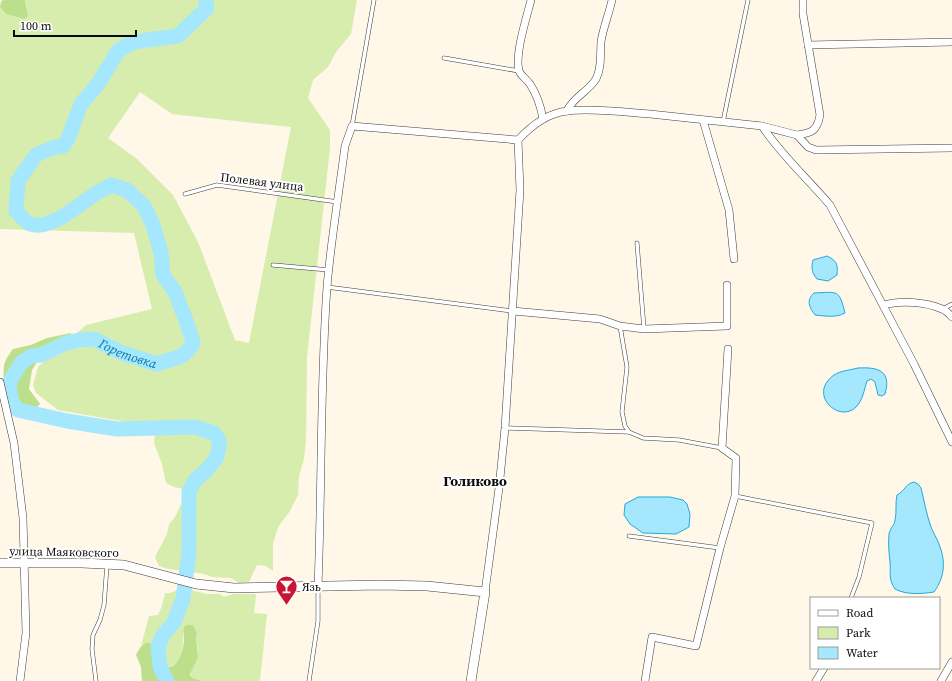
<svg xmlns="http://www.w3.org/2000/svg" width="952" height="681" viewBox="0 0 952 681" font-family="'Source Serif 4',serif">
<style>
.green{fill:#d6edad;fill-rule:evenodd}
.forest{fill:#bbdf8a}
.water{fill:#a5e7fd;stroke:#24a8db}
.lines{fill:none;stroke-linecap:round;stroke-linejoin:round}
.river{stroke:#a5e7fd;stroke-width:15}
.service-casing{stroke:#3d3d3d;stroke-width:4.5}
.minor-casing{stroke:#3d3d3d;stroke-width:8}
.tertiary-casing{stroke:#3d3d3d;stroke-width:10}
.service{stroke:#fff;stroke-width:3.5}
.minor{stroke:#fff;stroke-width:7}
.tertiary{stroke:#fff;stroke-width:9}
.labels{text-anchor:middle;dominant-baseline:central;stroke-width:4;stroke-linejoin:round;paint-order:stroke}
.street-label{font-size:12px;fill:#0a0a0a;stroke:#fff}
.poi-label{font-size:12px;fill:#0a0a0a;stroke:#fff;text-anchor:start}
.water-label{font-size:13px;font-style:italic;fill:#0874a7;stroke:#fff}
.quarter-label{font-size:14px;font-weight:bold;fill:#0a0a0a;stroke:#fff}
</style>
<rect width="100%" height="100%" fill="#fff7e7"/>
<g class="green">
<path d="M25,0H357L351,34L336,52L328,67L313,80L308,98L330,130V148L307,357L306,440L304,459L299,476L298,495L290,511L278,527L273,544V571L266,566L257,565L249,582L239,583L231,578L213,577L204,574L168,569L159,566L155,557L167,534L169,524L175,517L184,498V489L174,487L166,483L162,464L154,443L155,433L141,421L132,423L58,410L36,393L33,385L38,367L44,361L61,354L67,348L77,333L86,325L152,309L134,233L0,229V7L6,14L24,19L27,6ZM140,92L172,114L291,127L249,343L235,340L198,242L173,195L137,159L108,138Z"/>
<path d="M183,588L207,594H219L224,597L233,594H256L254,613L267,614L260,681H202L192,678C188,669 197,662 198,653C198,646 195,641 197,634L183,632C184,645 181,665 167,668C164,665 160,662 158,658C155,650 153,634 141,646L149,616L158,615L162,606L165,593C173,594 176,589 183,588Z"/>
</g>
<g class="forest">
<polygon points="3,0 25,0 28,16 24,19 6,14 0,7 1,2"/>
<path d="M71,333L69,343L54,354L37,362L32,370L29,389L40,404L33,411L25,414C19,410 13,405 9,399C4,391 2,371 5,362C7,357 10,353 13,349L31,345L47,338Z"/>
<path d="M188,625H193L197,634L196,638L198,657L190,674L192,678L202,681H142L141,667L136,655C142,643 150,635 157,652C157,654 157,656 158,658C160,662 164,665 167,668C170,667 173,667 175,664C180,660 184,646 184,640C184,635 183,632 184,627Z"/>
</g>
<g class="water">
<path d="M827,256C837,261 838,264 837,275L828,281L817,279C812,273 811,268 813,260Z"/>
<path d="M814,293C838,292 839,289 845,313C836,318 826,316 815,315C809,307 806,300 814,293Z"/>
<path d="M858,368C877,367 892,370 885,394L882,396L878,395L875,382L871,379L867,381C864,390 863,400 856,407C839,424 807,394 834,375C840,371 850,370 858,368Z"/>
<path d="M914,482L918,484L921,488C924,500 926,512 930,524C932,532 938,539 940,547C946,563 944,578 934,592C922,594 906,595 895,589C888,579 891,572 890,562C889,553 888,543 889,534C890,528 895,525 895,520C897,512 895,503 897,495C905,491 905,484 914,482Z"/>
<polygon points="638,497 670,497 683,500 687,504 690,514 689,527 676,534 643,533 630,524 624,515 625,504"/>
</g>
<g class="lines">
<path class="river" id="s1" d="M167,681L160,667L158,647L163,635L174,622L183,599L189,552V491L196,479L205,472L216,459L219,448V440L214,433L195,427L117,429L67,421L18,410L11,400L9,383L21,363L31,356L41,355L66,343L79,340L94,339L122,353L157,364L182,356L191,347L193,342L185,318L175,292L163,275L161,253L153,225L144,206L127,190L111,185C106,188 100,191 95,194C78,205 51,231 30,224C25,222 20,215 16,211L18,181L36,155L52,148L63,146L68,139L81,104L98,84L118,51L131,43L147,40L178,36L207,8L206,0"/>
<defs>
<g id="service">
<polyline points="444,58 519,71"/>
<polyline points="723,122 748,0"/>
<polyline points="352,126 374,0"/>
<polyline points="185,194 217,185 338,202"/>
<polyline points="637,243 644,329"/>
<polyline points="273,265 329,270"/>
<polyline points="327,287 512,311"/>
<polyline points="943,309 952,304"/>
<polyline points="620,326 627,367 622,412 625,426 629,432 643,438 679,440 722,448"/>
<polyline points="505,428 629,432"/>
<polyline points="735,496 872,523 859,577 851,598"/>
<polyline points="629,536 720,548"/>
<polyline points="96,681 92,649 93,635 100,620 104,605 107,565"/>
<polyline points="309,681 318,621 318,587"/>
</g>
<g id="minor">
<path d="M531,0C527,16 513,59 520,73C523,77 527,80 530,84C537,95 541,107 543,119"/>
<polyline points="808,45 952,42"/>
<path d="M567,111C573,97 588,92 596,79C602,68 600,54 601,42C603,28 609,14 612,0"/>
<polyline points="703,120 729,210 734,259"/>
<polyline points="762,126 797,135 808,147 816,150 952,148"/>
<path d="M797,135C812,133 817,131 820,115L803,14V0"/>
<path d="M884,305C900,300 926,302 942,309C946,310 949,314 952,317"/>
<polyline points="513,311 600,319 620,326 644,329 727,326 727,285"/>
<polyline points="0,382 14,443 23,518 26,633 20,681"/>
<path d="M318,586C322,486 320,386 327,287C331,240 339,193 345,146L352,126L518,140"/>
<path d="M485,592L499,488L505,428L520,190L518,140C531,126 548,113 567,111C593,108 624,112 650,114C687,118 725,122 762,126C781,155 808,179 830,205L914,364L952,442"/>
<polyline points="645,681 652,637 696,646 720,548 735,496 736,458 722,448 728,349"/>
<polyline points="816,681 824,668"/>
<polyline points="941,681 952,662"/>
</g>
<polyline id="tertiary" points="0,563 82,563 124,565 196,584 234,588 380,585 427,586 485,592 471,681"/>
</defs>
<use href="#service" class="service-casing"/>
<use href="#minor" class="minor-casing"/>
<use href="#tertiary" class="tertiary-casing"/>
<use href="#service" class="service"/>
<use href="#minor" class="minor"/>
<use href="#tertiary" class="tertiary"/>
</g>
<defs>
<symbol id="bar-pin" viewBox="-11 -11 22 30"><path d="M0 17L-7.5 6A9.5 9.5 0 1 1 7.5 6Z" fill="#c71533" stroke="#fff"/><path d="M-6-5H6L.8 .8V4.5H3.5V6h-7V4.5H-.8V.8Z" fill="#fff"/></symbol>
</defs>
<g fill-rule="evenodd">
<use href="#bar-pin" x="274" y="574" width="25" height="34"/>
</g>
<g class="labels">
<g class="street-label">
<text transform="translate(262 182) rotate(7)">Полевая улица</text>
<text transform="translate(64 552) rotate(1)">улица Маяковского</text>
</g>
<g class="poi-label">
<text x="302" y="587">Язь</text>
</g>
<g class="water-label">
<text stroke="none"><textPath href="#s1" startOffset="636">Горетовка</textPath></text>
</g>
<g class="quarter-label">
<text x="475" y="481">Голиково</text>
</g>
</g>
<rect x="810" y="597" width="130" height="72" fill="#ffffff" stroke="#9d9d9d"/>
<rect x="818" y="610" width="20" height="6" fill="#ffffff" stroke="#9d9d9d"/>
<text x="846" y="617" font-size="12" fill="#0a0a0a">Road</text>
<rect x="818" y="627" width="20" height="12" fill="#d6edad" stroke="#9d9d9d"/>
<text x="846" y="637" font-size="12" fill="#0a0a0a">Park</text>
<rect x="818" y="647" width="20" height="12" fill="#a5e7fd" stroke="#9d9d9d"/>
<text x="846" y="657" font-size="12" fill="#0a0a0a">Water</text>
<path d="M14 30v6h122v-6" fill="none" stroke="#0a0a0a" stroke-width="2"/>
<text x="20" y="30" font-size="12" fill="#0a0a0a" stroke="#ffffff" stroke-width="3" paint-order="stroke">100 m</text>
</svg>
